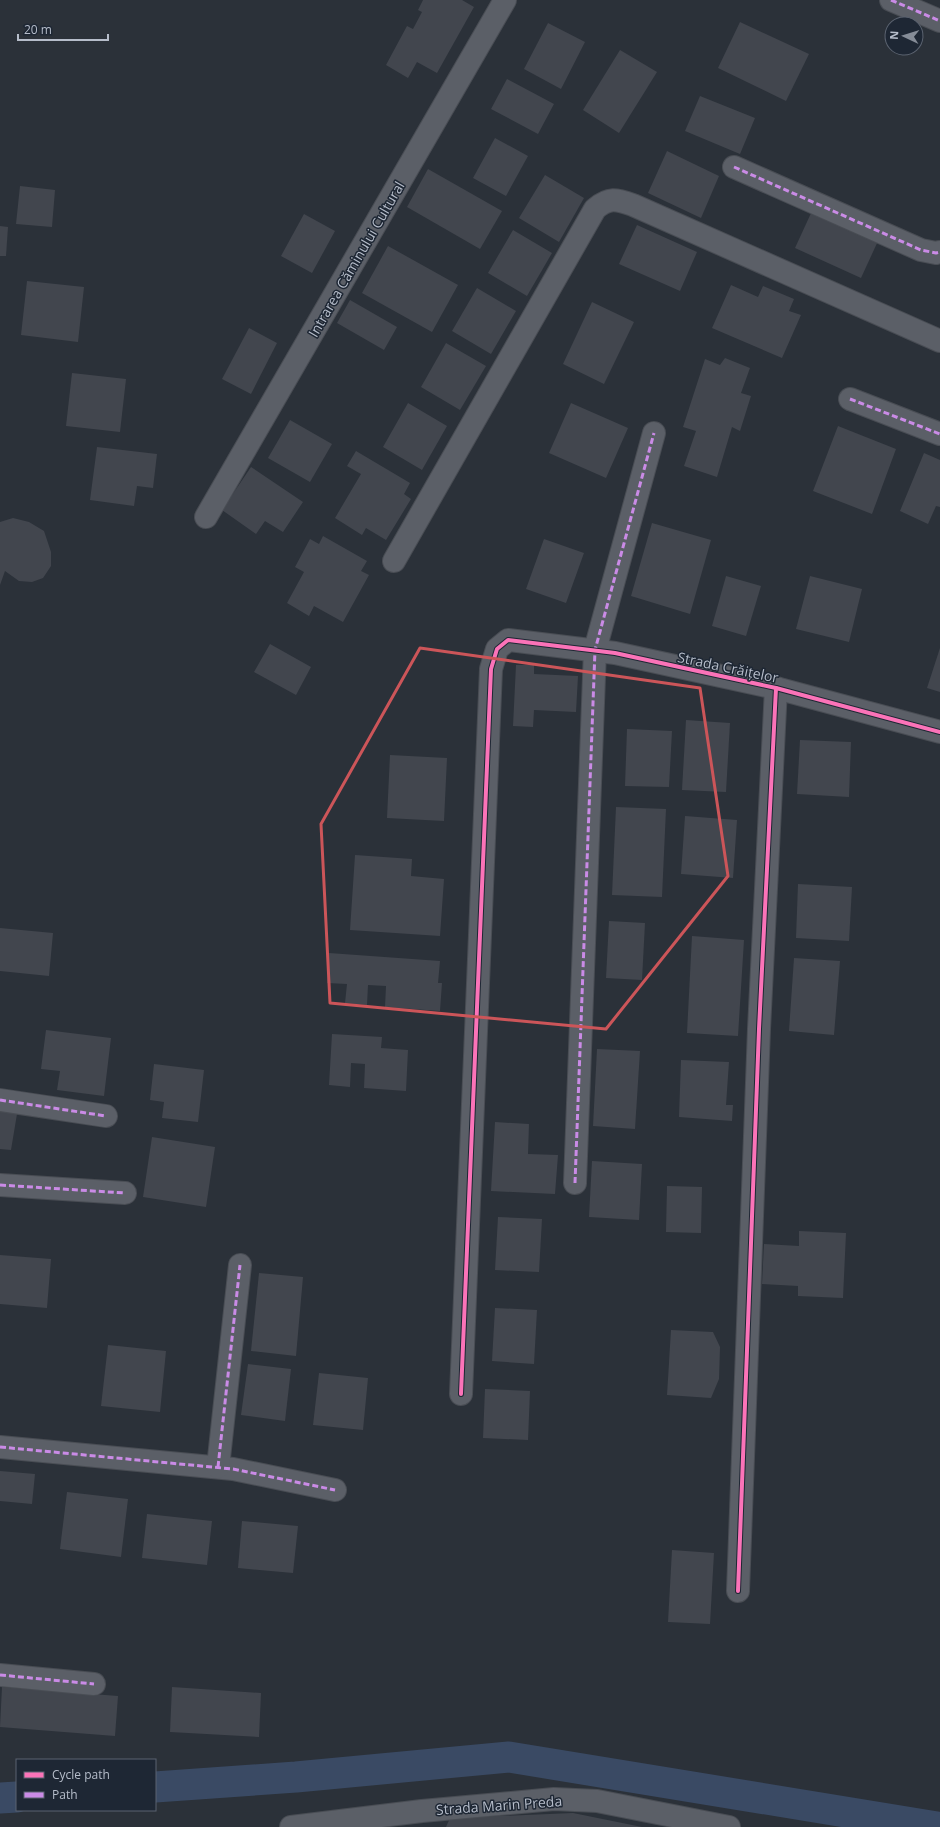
<svg xmlns="http://www.w3.org/2000/svg" width="940" height="1827" viewBox="0 0 940 1827" font-family="'Open Sans',sans-serif">
<style>
.lines{fill:none;stroke-linecap:round;stroke-linejoin:round}
.canal{stroke:#3a4a64;stroke-width:31}
.building{fill:#42464e}
.minor-casing{stroke:#494d54;stroke-width:24}
.minor{stroke:#5b5f67;stroke-width:22}
.quiet{stroke:#ca8be6;stroke-width:3;stroke-dasharray:6 3;stroke-linecap:butt}
.cycleway-casing{stroke:#1e2734;stroke-width:6}
.cycleway{stroke:#fb73b8;stroke-width:4}
.marked{fill:none;stroke:#cc5559;stroke-width:3;stroke-linejoin:round}
.labels{text-anchor:middle;dominant-baseline:central;stroke-width:3;stroke-linejoin:round;paint-order:stroke}
.street-label{font-size:14px;fill:#b6bdca;stroke:#1e2734}
</style>
<rect width="100%" height="100%" fill="#2b3139"/>
<g class="lines">
<g class="canal">
<polyline points="155,1787 296,1777 509,1757 937,1827"/>
<polyline points="0,1798 17,1797"/>
</g>
</g>
<g class="building">
<polygon points="423,0 462,0 474,7 437,73 417,62 408,78 386,65 407,26 413,29 422,12 418,10"/>
<polygon points="740,22 809,54 786,101 718,68"/>
<polygon points="548,23 585,42 561,89 524,69"/>
<polygon points="620,50 657,72 619,133 583,110"/>
<polygon points="507,79 554,104 538,134 491,109"/>
<polygon points="700,96 755,118 740,154 685,131"/>
<polygon points="495,138 528,156 506,196 473,178"/>
<polygon points="667,151 719,176 701,218 648,193"/>
<polygon points="428,169 502,211 480,249 407,207"/>
<polygon points="545,175 584,198 559,242 519,218"/>
<polygon points="20,186 55,190 52,227 16,224"/>
<polygon points="812,211 878,241 861,278 795,248"/>
<polygon points="304,214 335,231 312,273 281,256"/>
<polygon points="637,225 697,252 680,291 619,264"/>
<polygon points="0,226 8,227 6,256 0,256"/>
<polygon points="513,230 552,253 527,296 488,273"/>
<polygon points="388,246 458,285 432,332 362,293"/>
<polygon points="27,281 84,287 78,342 21,335"/>
<polygon points="731,285 758,297 763,286 794,299 789,311 801,315 782,358 712,328"/>
<polygon points="477,288 516,311 491,354 452,331"/>
<polygon points="350,300 397,327 384,350 337,323"/>
<polygon points="592,302 634,322 604,384 563,364"/>
<polygon points="249,328 277,343 251,394 222,379"/>
<polygon points="446,343 486,366 460,410 421,387"/>
<polygon points="725,358 750,368 741,393 751,396 740,431 732,427 717,477 684,466 696,431 683,427 705,359 720,365"/>
<polygon points="72,373 126,379 120,432 66,426"/>
<polygon points="408,403 447,426 422,470 383,447"/>
<polygon points="571,403 628,428 606,478 549,453"/>
<polygon points="290,420 332,444 310,482 268,458"/>
<polygon points="838,426 896,449 872,514 813,491"/>
<polygon points="97,447 157,454 153,488 137,486 134,506 90,500"/>
<polygon points="356,451 410,483 404,494 411,499 386,540 366,528 362,535 335,518 361,474 347,466"/>
<polygon points="924,453 940,460 940,507 936,506 928,524 900,511"/>
<polygon points="251,467 303,502 283,532 265,521 256,534 222,510"/>
<polygon points="13,518 29,522 44,531 51,552 51,566 43,578 32,582 19,581 5,571 0,585 0,522"/>
<polygon points="652,523 711,540 690,614 631,596"/>
<polygon points="323,536 367,561 361,571 369,575 343,622 314,606 309,616 287,603 304,572 295,567 310,539 319,544"/>
<polygon points="544,539 584,553 566,603 526,589"/>
<polygon points="726,576 761,586 746,636 712,626"/>
<polygon points="810,576 862,589 849,642 796,629"/>
<polygon points="270,644 311,667 296,695 254,672"/>
<polygon points="940,648 940,692 927,688"/>
<polygon points="516,665 534,665 534,674 578,676 576,712 534,710 533,727 513,726"/>
<polygon points="686,720 730,723 726,792 682,790"/>
<polygon points="627,729 672,731 669,787 625,786"/>
<polygon points="800,740 851,742 849,797 797,794"/>
<polygon points="390,755 447,758 444,821 387,818"/>
<polygon points="616,807 666,809 662,897 612,895"/>
<polygon points="685,816 737,820 733,878 681,874"/>
<polygon points="355,855 412,859 411,876 444,879 440,936 350,930"/>
<polygon points="798,884 852,887 849,941 796,938"/>
<polygon points="609,921 645,923 642,980 606,978"/>
<polygon points="0,928 53,933 49,976 0,971"/>
<polygon points="692,936 744,940 738,1036 687,1033"/>
<polygon points="329,953 440,961 438,983 442,983 440,1011 385,1007 386,986 368,985 367,1005 345,1003 347,984 327,983"/>
<polygon points="794,958 840,961 834,1035 789,1031"/>
<polygon points="46,1030 111,1038 104,1096 57,1090 60,1071 41,1069"/>
<polygon points="332,1034 382,1037 381,1048 408,1050 406,1091 364,1088 365,1064 351,1063 350,1087 329,1085"/>
<polygon points="597,1049 640,1051 635,1129 593,1126"/>
<polygon points="681,1060 729,1062 726,1105 733,1105 732,1121 679,1117"/>
<polygon points="154,1064 204,1070 198,1122 162,1118 164,1102 150,1100"/>
<polygon points="0,1111 17,1114 11,1150 0,1149"/>
<polygon points="495,1122 529,1124 528,1154 558,1155 555,1194 491,1191"/>
<polygon points="152,1137 215,1147 206,1207 143,1197"/>
<polygon points="592,1161 642,1164 639,1220 589,1217"/>
<polygon points="667,1186 702,1187 701,1233 666,1232"/>
<polygon points="498,1217 542,1219 539,1272 495,1270"/>
<polygon points="799,1231 846,1233 843,1298 798,1296 798,1286 762,1284 764,1244 799,1246"/>
<polygon points="0,1255 51,1259 47,1308 0,1304"/>
<polygon points="259,1273 303,1277 296,1356 251,1351"/>
<polygon points="495,1308 537,1310 534,1364 492,1361"/>
<polygon points="671,1330 713,1332 720,1347 719,1379 711,1398 667,1395"/>
<polygon points="108,1345 166,1351 160,1412 101,1406"/>
<polygon points="248,1364 291,1369 285,1421 241,1415"/>
<polygon points="319,1373 368,1378 363,1430 313,1425"/>
<polygon points="485,1389 530,1391 528,1440 483,1438"/>
<polygon points="0,1471 35,1474 32,1504 0,1501"/>
<polygon points="67,1492 128,1499 121,1557 60,1549"/>
<polygon points="147,1514 212,1521 207,1565 142,1558"/>
<polygon points="242,1521 298,1526 293,1573 238,1568"/>
<polygon points="672,1550 714,1553 710,1624 668,1622"/>
<polygon points="2,1687 118,1696 115,1736 0,1727"/>
<polygon points="172,1687 261,1693 259,1737 170,1732"/>
<polygon points="573,1813 642,1827 446,1827 450,1818"/>
</g>
<g class="lines">
<defs>
<g id="minor">
<polyline points="891,0 940,21"/>
<polyline points="734,167 921,250 936,253 940,252"/>
<polyline points="850,399 940,434"/>
<polyline points="206,517 505,0"/>
<path d="M394,561L595,209C609,197 616,199 633,205L940,341"/>
<polyline points="0,1100 106,1116"/>
<polyline points="575,1183 595,650 654,433"/>
<polyline points="0,1185 125,1193"/>
<polyline points="461,1394 491,669 497,649 508,640 615,653 776,688 940,732"/>
<polyline points="0,1447 233,1469 335,1490"/>
<polyline points="218,1467 240,1265"/>
<polyline points="738,1591 759,1029 776,688"/>
<polyline points="0,1675 94,1684"/>
<polyline points="291,1827 422,1811 554,1799 597,1801 729,1827"/>
</g>
</defs>
<use href="#minor" class="minor-casing"/>
<use href="#minor" class="minor"/>
<g class="quiet">
<polyline points="891,0 940,21"/>
<polyline points="734,167 921,250 936,253 940,252"/>
<polyline points="850,399 940,434"/>
<polyline points="0,1100 106,1116"/>
<polyline points="575,1183 595,650 654,433"/>
<polyline points="0,1185 125,1193"/>
<polyline points="0,1447 233,1469 335,1490"/>
<polyline points="218,1467 240,1265"/>
<polyline points="0,1675 94,1684"/>
</g>
<defs>
<g id="cycleway">
<polyline points="461,1394 491,669 497,649 508,640 615,653 776,688 940,732"/>
<polyline points="738,1591 759,1029 776,688"/>
</g>
</defs>
<use href="#cycleway" class="cycleway-casing"/>
<use href="#cycleway" class="cycleway"/>
</g>
<path class="marked" d="M420,648L700,688L728,876L606,1029L330,1003L321,824Z"/>
<g class="labels">
<g class="street-label">
<text transform="translate(356 259) rotate(-60)">Intrarea Căminului Cultural</text>
<text transform="translate(728 667) rotate(12)">Strada Crăițelor</text>
<text transform="translate(499 1805) rotate(-4)">Strada Marin Preda</text>
</g>
</g>
<rect x="16" y="1759" width="140" height="52" fill="#1e2734" stroke="#5b6370"/>
<rect x="24" y="1772" width="20" height="6" fill="#fb73b8" stroke="#5b6370"/>
<text x="52" y="1779" font-size="12" fill="#b6bdca">Cycle path</text>
<rect x="24" y="1792" width="20" height="6" fill="#ca8be6" stroke="#5b6370"/>
<text x="52" y="1799" font-size="12" fill="#b6bdca">Path</text>
<g transform="translate(904 36) rotate(274)"><circle r="19" fill="#1e2734" stroke="#5b6370"/>
<path d="M0-3L7 15L0 10L-7 15Z" fill="#858c97"/>
<text y="-6" font-size="11" font-weight="bold" text-anchor="middle" fill="#b6bdca">N</text>
</g>
<path d="M18 34v6h90v-6" fill="none" stroke="#b6bdca" stroke-width="2"/>
<text x="24" y="34" font-size="12" fill="#b6bdca" stroke="#1e2734" stroke-width="3" paint-order="stroke">20 m</text>
</svg>
